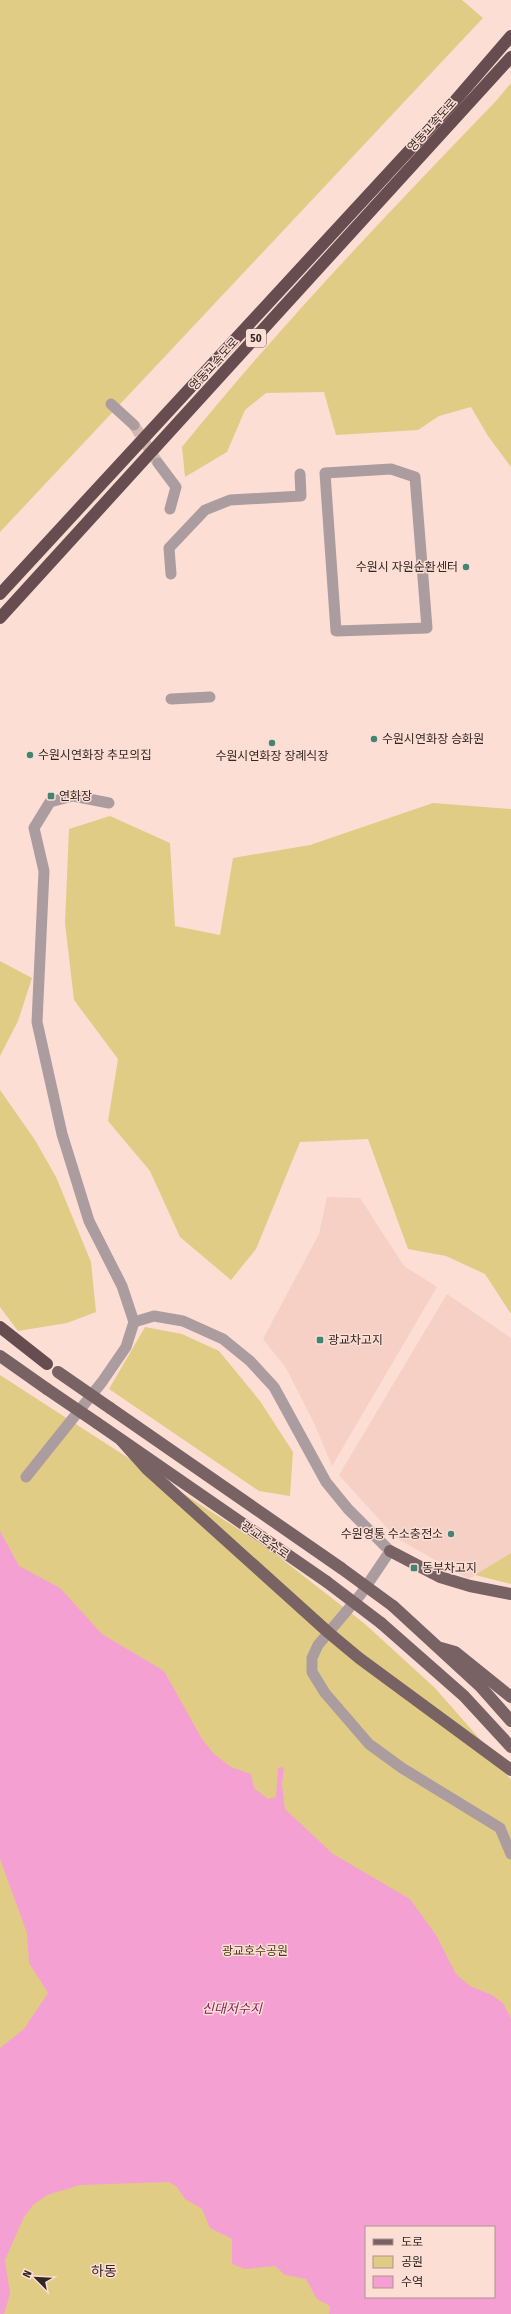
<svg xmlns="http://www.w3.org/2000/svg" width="511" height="2314" viewBox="0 0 511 2314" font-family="'Fira Sans Condensed','Noto Sans KR',sans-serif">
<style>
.built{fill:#f6d0c4}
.green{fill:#e1cc86;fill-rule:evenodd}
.water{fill:#f4a0d2;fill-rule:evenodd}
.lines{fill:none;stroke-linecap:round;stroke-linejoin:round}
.minor-tunnel{stroke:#d4b9b1;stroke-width:11;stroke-dasharray:11 5.5;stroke-linecap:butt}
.minor{stroke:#ab9d9f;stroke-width:11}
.major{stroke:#796264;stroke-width:12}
.highway{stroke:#674d50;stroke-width:12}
.major-bridge{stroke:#796264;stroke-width:12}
.poi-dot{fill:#438474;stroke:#fcded5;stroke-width:1.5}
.labels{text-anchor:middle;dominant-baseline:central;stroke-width:3;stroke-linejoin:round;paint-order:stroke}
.shield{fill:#fcded5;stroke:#6f5e58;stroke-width:1}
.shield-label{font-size:11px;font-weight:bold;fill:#322723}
.street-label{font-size:12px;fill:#322723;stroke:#fcded5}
.poi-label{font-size:12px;fill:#322723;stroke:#fcded5;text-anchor:start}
.park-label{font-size:12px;fill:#4a3f17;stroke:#fcded5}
.water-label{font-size:13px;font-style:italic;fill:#7e1e60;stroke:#fcded5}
.quarter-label{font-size:14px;fill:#322723;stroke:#fcded5}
</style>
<rect width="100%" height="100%" fill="#fcded5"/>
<g class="built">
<polygon points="327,1197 360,1198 404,1266 437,1287 332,1466 314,1423 286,1368 263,1339 319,1234"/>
<polygon points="447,1294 511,1338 511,1553 469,1579 396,1538 339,1475"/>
</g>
<g class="green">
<polygon points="0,0 462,0 483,18 0,532"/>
<path d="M511,83V467L488,436L471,407L439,416L418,430L336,435L324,392L266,393L245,410L227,452L185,477L182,447C280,326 387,214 495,102Z"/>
<polygon points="433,803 511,809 511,1314 485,1274 446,1256 408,1249 368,1139 300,1142 256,1249 231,1280 180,1237 150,1171 108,1121 118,1059 74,1000 65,923 69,829 110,816 170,843 175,926 220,935 233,858 310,845"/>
<polygon points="0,961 32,978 18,1021 0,1056"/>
<polygon points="0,1090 35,1140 56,1177 91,1262 96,1312 67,1323 18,1331 0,1307"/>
<polygon points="145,1327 182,1334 219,1351 260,1401 293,1452 290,1496 259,1491 109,1389"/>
<path d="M0,1375L269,1549L365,1624L435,1688L485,1745L511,1780V2314H0ZM366,2227H494V2297H366Z"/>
<polygon points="511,1553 511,1584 475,1575"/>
</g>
<path class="water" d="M0,1531L19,1566L60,1588L102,1634L164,1671L202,1739L214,1754L231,1767L251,1774L254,1788L268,1799L276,1797L278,1768L284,1767L282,1784L285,1809L333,1854L410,1899L436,1935L456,1974L470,1986L492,1995L503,2003L511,2018V2314H329L330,2306L317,2299L306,2279L285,2275L275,2266L245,2269L232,2264V2239L210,2228L202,2209L185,2199L177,2187L169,2182L80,2185L47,2195L33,2205L24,2217L5,2260L10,2294L4,2314H0V2048L24,2029L48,1993L29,1963L27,1933L0,1859ZM366,2227H494V2297H366Z"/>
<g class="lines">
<polyline class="minor-tunnel" points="134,425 158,463"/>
<g class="minor">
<polyline points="111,404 134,425"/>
<polyline points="158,463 176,487 170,509"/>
<polygon points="391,469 415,477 427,628 336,631 325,473"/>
<polyline points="171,574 169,548 205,510 230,500 301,496 300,474"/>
<polyline points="171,699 210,697"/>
<polyline points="134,1322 154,1316 183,1321 223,1339 250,1361 274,1387 326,1482 348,1509 390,1551 361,1594 318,1645 312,1658 312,1672 325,1693 369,1744 402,1768 500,1828 511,1854"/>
<polyline points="26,1477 102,1382 126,1347 134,1322 122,1286 89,1221 62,1134 37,1022 44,871 34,828 50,802 73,796 109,803"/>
</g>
<g class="major">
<polyline points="0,1356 47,1389"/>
<polyline points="110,1408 341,1568"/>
<polyline points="97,1423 327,1582"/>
<polyline points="121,1440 147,1469 329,1633 359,1658 511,1770"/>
<polyline points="390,1551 440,1577 470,1586 511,1594"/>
<polyline points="393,1606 480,1686 511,1721"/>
<polyline points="381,1623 464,1696 511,1747"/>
<polyline points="441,1648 455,1652 511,1697"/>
</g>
<g class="highway">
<polyline points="0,594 454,102 511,36"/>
<polyline points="0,618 511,57"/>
<polyline points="0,1327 47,1364"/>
</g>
<g class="major-bridge">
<polyline points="58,1372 110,1408"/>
<polyline points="47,1389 97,1423"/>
<polyline points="341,1568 393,1606"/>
<polyline points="327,1582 381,1623"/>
</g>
</g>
<g class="poi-dot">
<circle cx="466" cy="567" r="4"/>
<circle cx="374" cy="739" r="4"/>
<circle cx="272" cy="743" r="4"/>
<circle cx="30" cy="755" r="4"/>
<rect x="47" y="792" width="8" height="8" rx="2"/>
<rect x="316" y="1336" width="8" height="8" rx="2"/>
<circle cx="451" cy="1534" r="4"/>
<rect x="410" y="1564" width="8" height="8" rx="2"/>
</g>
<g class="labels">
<rect class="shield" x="246" y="329" width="20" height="18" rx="3"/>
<g class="shield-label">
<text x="256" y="338">50</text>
</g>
<g class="street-label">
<text transform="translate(432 125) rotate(-48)">영동고속도로</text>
<text transform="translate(214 364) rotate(-48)">영동고속도로</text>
<text transform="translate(265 1540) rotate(35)">광교호수로</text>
</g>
<g class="poi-label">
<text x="458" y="567" text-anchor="end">수원시 자원순환센터</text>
<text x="382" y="739">수원시연화장 승화원</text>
<text x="38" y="755">수원시연화장 추모의집</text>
<text x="272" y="756" text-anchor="middle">수원시연화장 장례식장</text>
<text x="59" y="796">연화장</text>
<text x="328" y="1340">광교차고지</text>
<text x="443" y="1534" text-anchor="end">수원영통 수소충전소</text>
<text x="422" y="1568">동부차고지</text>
</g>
<g class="park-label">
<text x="255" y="1951">광교호수공원</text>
</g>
<g class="water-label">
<text x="232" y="2008">신대저수지</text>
</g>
<g class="quarter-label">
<text x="104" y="2271">하동</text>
</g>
</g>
<rect x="365" y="2226" width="130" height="72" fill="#fcded5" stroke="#ab958e"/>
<rect x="373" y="2239" width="20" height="6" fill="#796264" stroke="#ab958e"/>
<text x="401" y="2246" font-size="12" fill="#322723">도로</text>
<rect x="373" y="2256" width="20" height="12" fill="#e1cc86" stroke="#ab958e"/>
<text x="401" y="2266" font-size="12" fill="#322723">공원</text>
<rect x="373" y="2276" width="20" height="12" fill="#f4a0d2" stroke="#ab958e"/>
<text x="401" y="2286" font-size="12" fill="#322723">수역</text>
<g transform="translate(36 2278) rotate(294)" stroke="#fcded5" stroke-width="3" paint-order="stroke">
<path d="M0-3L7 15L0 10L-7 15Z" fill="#322723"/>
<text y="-6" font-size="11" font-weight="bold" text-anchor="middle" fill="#322723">N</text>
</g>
</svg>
